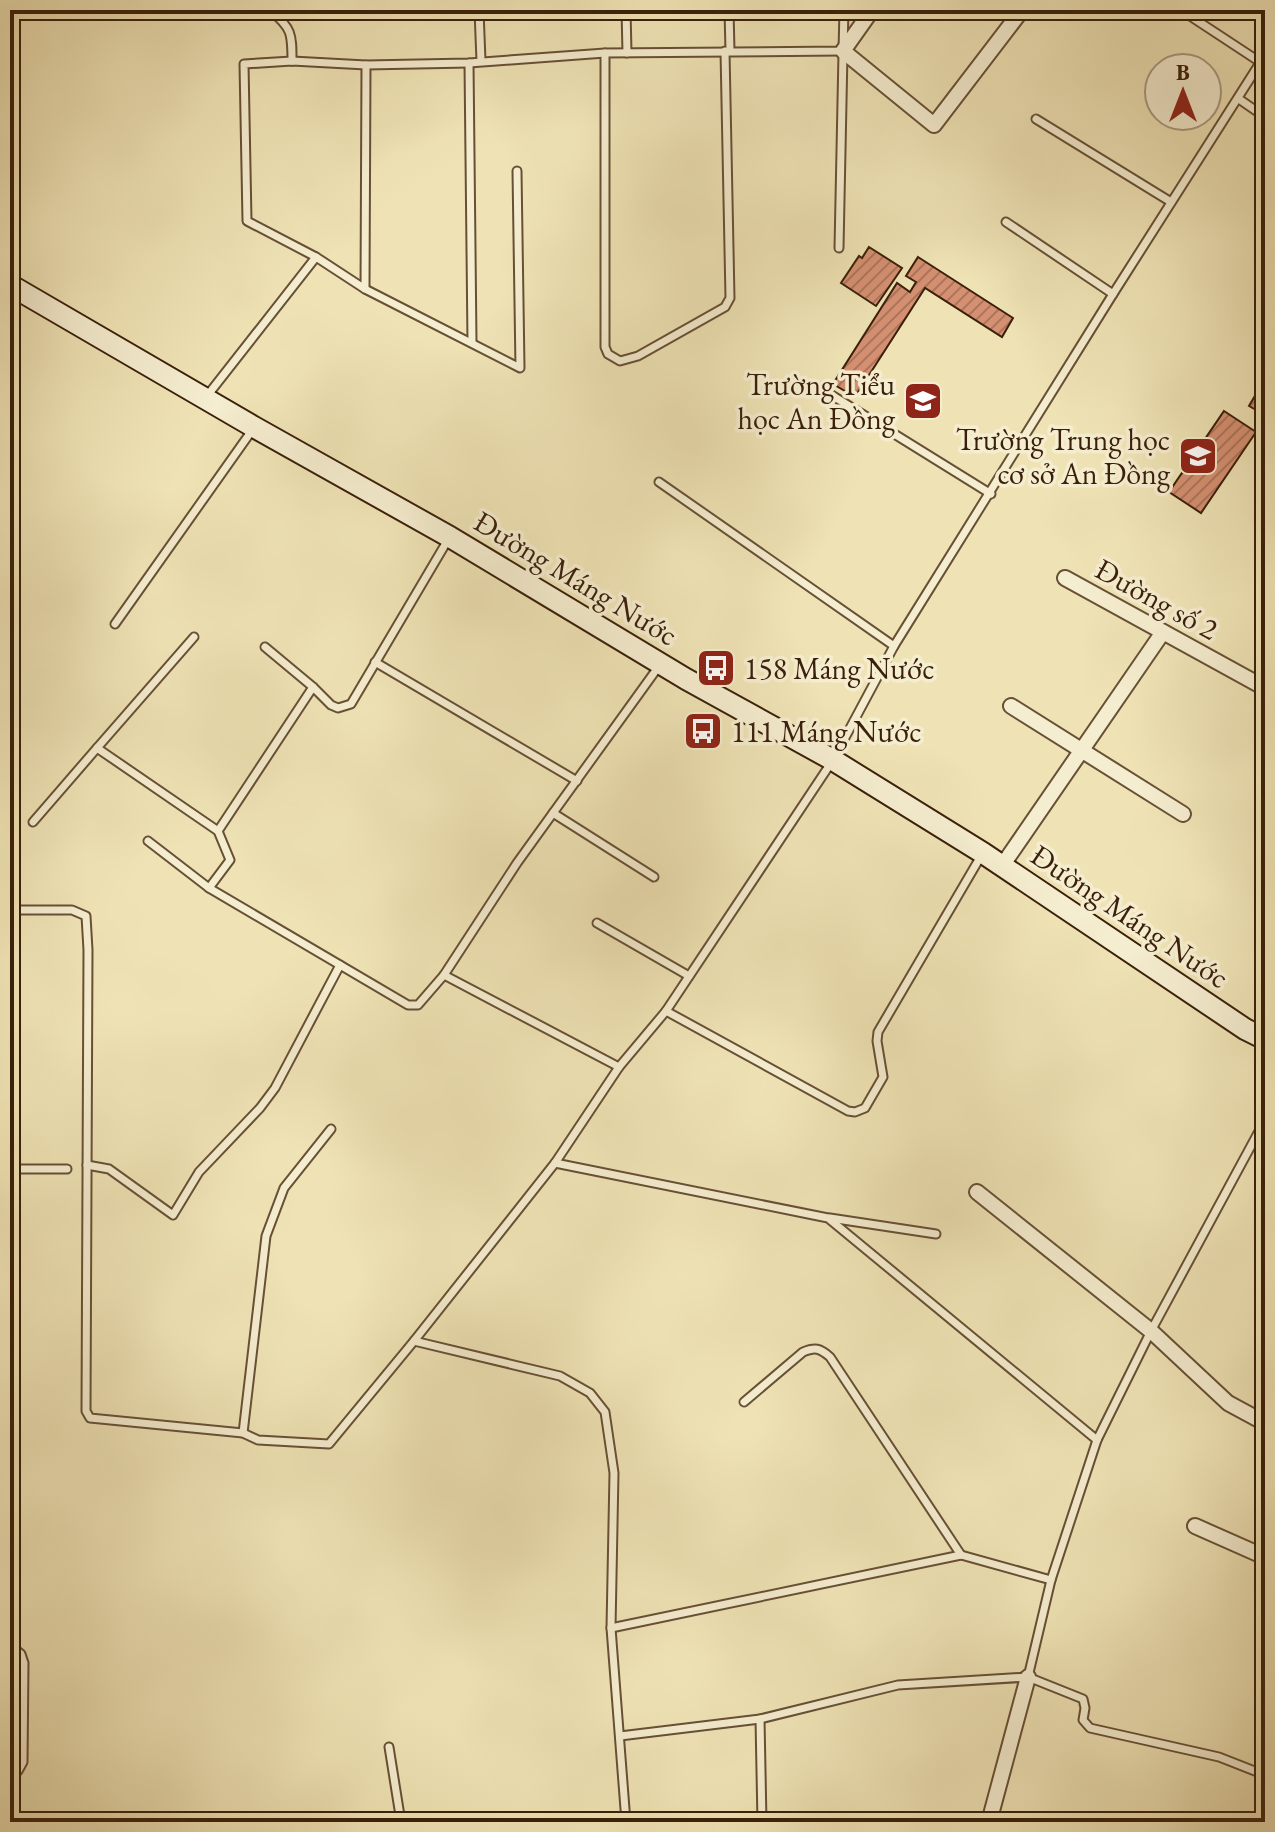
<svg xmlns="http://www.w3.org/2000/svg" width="1275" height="1832" viewBox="0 0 1275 1832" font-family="'EB Garamond',serif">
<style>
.building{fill:url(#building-hatch);stroke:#3a1f0a;stroke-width:2}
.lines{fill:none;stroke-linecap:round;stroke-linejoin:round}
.lane-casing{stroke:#675035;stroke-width:11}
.street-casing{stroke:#675035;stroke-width:18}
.secondary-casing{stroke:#3a1f0a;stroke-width:24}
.lane{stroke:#f5edcf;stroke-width:7}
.street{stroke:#f5edcf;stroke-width:14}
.secondary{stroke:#f5edcf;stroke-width:20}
.labels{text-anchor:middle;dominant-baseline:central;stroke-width:7;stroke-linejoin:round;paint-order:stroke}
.poi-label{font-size:30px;fill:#3a1f0a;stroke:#f5edcf;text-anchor:end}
.street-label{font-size:30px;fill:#3a1f0a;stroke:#f5edcf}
</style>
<defs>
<pattern id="building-hatch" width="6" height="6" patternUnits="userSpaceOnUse" patternTransform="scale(2)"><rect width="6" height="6" fill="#d59071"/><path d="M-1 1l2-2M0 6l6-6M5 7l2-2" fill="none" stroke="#ae755b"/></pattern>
</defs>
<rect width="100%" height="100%" fill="#efe3b5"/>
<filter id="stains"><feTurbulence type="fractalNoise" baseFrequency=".0025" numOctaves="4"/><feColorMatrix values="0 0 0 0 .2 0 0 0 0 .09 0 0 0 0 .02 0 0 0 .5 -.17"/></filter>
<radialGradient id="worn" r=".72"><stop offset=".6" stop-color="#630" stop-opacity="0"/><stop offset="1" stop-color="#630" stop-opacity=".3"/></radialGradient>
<g class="building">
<polygon points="869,247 902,268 876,306 841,283 859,256 862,258"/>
<polygon points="918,257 1013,318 1002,337 925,288 855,397 833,384 897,283 910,292 916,282 906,276"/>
<polygon points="1259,389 1265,393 1265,415 1249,406"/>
<polygon points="1224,411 1256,432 1201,513 1169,492"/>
</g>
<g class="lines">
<defs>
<g id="lane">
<path d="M270,10C292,28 292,34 292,61"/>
<polyline points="479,10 481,61"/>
<polyline points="626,10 627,53"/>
<polyline points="729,10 730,51"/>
<polyline points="1181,10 1260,62"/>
<polyline points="605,53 605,347 608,354 620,361 638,356 725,307 730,298 725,51"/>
<polyline points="469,63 472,342"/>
<polyline points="1239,99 1265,117"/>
<polyline points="1036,119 1171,202"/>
<polyline points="517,171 520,368 365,289 316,257 247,221 244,64 292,61 366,65 469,63 605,53 843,51 844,10"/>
<polyline points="1006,222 1113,294"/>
<polyline points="839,248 843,53"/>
<polyline points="365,289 366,65"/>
<polyline points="817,386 991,494"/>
<polyline points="207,396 316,257"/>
<polyline points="659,482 894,646"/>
<polyline points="115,624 253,429"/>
<polyline points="265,647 313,687"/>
<polyline points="375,662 577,781"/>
<polyline points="97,748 194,637"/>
<polyline points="553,813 654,877"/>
<polyline points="33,822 97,748 218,831 230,860 209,888"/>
<polyline points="218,831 313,687 331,705 338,708 351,704 449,538"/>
<polyline points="148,841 209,888 408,1005 418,1005 444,975"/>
<polyline points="10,910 72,910 86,916 88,950 86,1411 90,1418 243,1433 258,1440 329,1444 414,1341 555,1163 619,1067 666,1011 833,760 894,646 1113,294 1265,55"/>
<polyline points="597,923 689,976"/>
<polyline points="666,1011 848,1111 855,1112 865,1108 883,1077 877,1041 878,1032 981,856"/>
<polyline points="619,1067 444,975 517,863 659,666"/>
<polyline points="555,1163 828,1218 1097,1440"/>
<polyline points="87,1165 109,1169 173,1215 199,1172 260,1108 275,1088 340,965"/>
<polyline points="10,1169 67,1169"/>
<polyline points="830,1218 936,1234"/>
<polyline points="414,1341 560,1376 590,1393 605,1412 614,1473 611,1628 626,1822"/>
<path d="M744,1402L803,1352C815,1347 820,1348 830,1357L961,1555"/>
<polyline points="243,1433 266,1236 284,1188 331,1129"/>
<polyline points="611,1628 961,1555 1051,1580"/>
<polyline points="10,1645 21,1654 24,1663 23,1762 18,1771 10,1776"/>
<polyline points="1028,1677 1051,1580 1097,1440 1151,1331 1265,1120"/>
<polyline points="760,1719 762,1822"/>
<polyline points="620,1736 760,1719 898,1685 1028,1677 1083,1699 1085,1708 1083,1720 1090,1728 1219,1757 1265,1775"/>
<polyline points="389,1747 401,1822"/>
</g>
<g id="street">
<polyline points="872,10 843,51 934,125 1022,10"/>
<polyline points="1065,578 1265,688"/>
<polyline points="1011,706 1183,814"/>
<polyline points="1002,866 1163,632"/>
<polyline points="977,1192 1151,1331 1228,1403 1265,1423"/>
<polyline points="1195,1526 1265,1557"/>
<polyline points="989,1822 1028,1677"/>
</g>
<polyline id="secondary" points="10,285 254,427 450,537 686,679 833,760 983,853 1245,1029 1265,1039"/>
</defs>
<use href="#lane" class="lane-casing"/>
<use href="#street" class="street-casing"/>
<use href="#secondary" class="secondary-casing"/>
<use href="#lane" class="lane"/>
<use href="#street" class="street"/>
<use href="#secondary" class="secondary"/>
</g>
<defs>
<symbol id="school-square" viewBox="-11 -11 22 22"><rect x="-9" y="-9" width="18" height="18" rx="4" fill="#8f2418" stroke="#f5edcf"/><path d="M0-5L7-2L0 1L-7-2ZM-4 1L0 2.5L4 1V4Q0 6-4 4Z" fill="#fff"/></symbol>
<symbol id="bus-square" viewBox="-11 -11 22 22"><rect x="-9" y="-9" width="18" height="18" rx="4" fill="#8f2418" stroke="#f5edcf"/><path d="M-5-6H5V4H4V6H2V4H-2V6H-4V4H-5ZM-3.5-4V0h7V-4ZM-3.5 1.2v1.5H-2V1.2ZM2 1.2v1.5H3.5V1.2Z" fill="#fff"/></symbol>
</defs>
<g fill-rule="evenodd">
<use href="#school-square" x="901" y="379" width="44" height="44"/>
<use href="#school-square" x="1176" y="434" width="44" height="44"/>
<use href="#bus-square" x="694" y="646" width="44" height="44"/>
<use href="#bus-square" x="681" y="709" width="44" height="44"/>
</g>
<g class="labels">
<g class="poi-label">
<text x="895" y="384">Trường Tiểu<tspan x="895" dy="34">học An Đồng</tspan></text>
<text x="1170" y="439">Trường Trung học<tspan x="1170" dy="34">cơ sở An Đồng</tspan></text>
<text x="744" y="668" text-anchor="start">158 Máng Nước</text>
<text x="731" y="731" text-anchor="start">111 Máng Nước</text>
</g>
<g class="street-label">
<text transform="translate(576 578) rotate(31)">Đường Máng Nước</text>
<text transform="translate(1157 599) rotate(29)">Đường số 2</text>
<text transform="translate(1130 916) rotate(34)">Đường Máng Nước</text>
</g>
</g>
<rect width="1275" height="1832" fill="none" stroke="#efe3b5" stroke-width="40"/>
<rect x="12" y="12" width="1251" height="1808" fill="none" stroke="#3a1f0a" stroke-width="4"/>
<rect x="20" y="20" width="1235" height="1792" fill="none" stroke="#3a1f0a" stroke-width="2"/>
<g transform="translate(1183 92)"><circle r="38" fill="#f5edcf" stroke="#aa9b80" stroke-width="2"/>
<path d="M0-6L14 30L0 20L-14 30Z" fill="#8f2418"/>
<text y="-12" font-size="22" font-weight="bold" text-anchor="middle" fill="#3a1f0a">B</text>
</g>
<rect width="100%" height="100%" filter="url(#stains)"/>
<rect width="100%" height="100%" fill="url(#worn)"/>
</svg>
